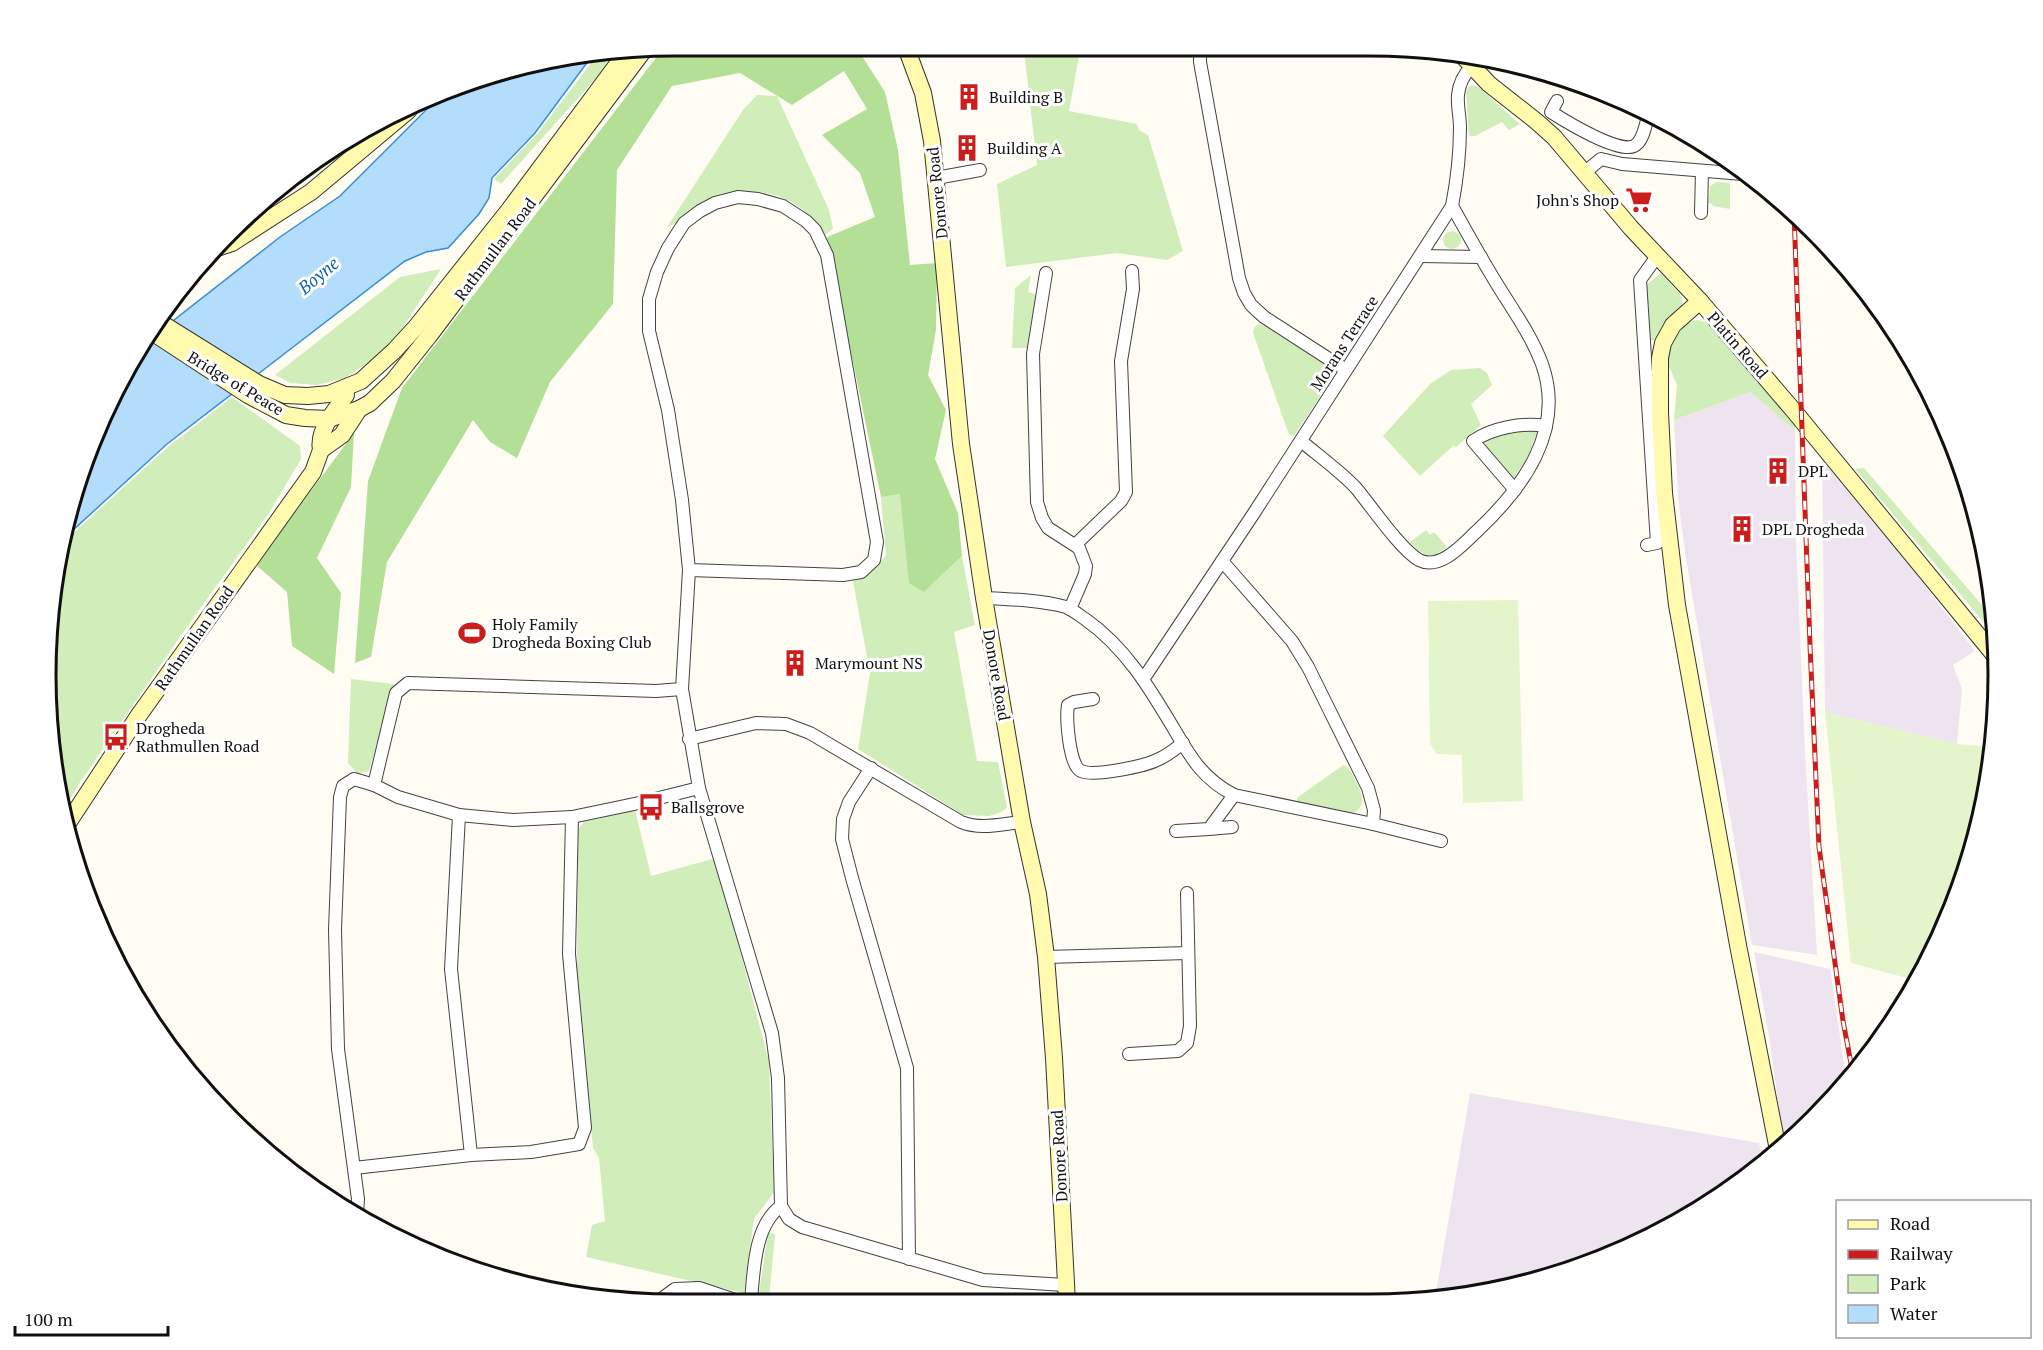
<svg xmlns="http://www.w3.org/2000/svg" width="2043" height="1350" viewBox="0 0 2043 1350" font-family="'PT Serif',serif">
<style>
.industrial{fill:#eee4ef}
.green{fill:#d1edb9}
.forest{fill:#b4df97}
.pitch{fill:#e4f4cb}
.plaza{fill:#f1eee0}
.water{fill:#b4dcfb;stroke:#358ed7;stroke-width:1.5}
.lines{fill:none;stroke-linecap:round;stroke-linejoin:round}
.street-casing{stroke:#434343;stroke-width:14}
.secondary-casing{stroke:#323232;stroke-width:18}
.street{stroke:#fff;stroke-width:12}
.secondary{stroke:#fffaae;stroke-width:16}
.rail-casing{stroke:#cc1d1d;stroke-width:5}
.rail{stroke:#fff;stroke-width:3;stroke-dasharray:9;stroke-linecap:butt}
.labels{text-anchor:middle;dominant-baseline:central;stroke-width:6;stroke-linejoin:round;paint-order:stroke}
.poi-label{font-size:16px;fill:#101010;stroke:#fff;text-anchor:start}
.street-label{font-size:16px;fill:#101010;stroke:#fff}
.water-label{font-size:18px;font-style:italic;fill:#0f60ad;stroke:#fff}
.rim{fill:none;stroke:#101010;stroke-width:3}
</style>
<rect width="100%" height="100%" fill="#fffdf3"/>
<g class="industrial">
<polygon points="1750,392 1795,430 1796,540 1805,752 1817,955 1752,945 1686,559 1678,498 1674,420"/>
<polygon points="1822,452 1975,651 1953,665 1962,689 1957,744 1825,712"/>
<polygon points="1754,952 1830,969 1847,1083 1841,1091 1784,1144 1770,1043"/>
<polygon points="1470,1093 1759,1143 1763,1164 1751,1175 1646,1240 1531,1284 1435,1299"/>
</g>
<g class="green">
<polygon points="1024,50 1080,50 1069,111 1137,124 1139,130 1148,135 1183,251 1167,260 1117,253 1006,267 997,184 1037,165"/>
<polygon points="595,58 607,60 605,68 501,184 494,179 537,134"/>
<polygon points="1472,85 1477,86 1520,124 1509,130 1502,122 1475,136 1469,136 1466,92 1468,87"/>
<path d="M757,95L777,96L829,210L833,228L826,235C817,225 807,212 796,205C770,187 729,188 701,203C689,210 682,223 667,227L743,110Z"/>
<polygon points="1717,182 1730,183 1730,209 1713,206 1712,204 1708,203 1710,186"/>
<circle cx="1452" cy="240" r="9"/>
<polygon points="441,269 394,341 370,361 345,378 317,385 291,383 275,375 400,277"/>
<polygon points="1661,273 1682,297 1682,305 1662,327 1656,340 1649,341 1646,285"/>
<polygon points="1031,275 1028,292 1035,294 1038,299 1030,348 1012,348 1015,288"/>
<polygon points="1698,320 1708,323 1795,422 1795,430 1750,392 1674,420 1677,385 1668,364 1669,344 1688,322"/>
<polygon points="1258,324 1265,326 1329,367 1331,376 1329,383 1294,436 1290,435 1287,429 1253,333 1254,328"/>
<polygon points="1480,368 1487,373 1492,385 1471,404 1481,425 1456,447 1454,445 1420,476 1383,436 1430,384 1451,370"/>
<polygon points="232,397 300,446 301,459 269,513 184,631 79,784 62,813 57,798 46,633 58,547 168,447"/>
<polygon points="1533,426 1538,430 1527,459 1512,481 1480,439"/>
<polygon points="1864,468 1994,619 1997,638 1855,469"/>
<path d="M900,493L924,592L962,556L975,625L954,632L977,761L998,762L1007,807L1002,812L989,816L963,815L858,749L870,673L853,581C868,577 877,567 886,555L881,497Z"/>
<path d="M1426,530L1430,535L1434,532L1447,547C1431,560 1423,557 1410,542Z"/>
<polygon points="351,679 394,684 369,771 358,774 348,763"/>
<path d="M1343,765L1348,767C1356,782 1374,807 1350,814L1297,803V798Z"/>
<polygon points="635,810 651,876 716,858 769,1062 774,1192 754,1219 744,1293 586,1257 592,1225 605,1221 599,1158 593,1148 577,972 578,829 584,822"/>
<polygon points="768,1233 775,1234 769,1299 775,1300 758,1300"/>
</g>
<g class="forest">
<polygon points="662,50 858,50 885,92 898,150 910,265 937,263 936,330 928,375 946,410 935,459 958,513 962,556 924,592 909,583 900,494 881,497 827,237 875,217 860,173 822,135 867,109 844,71 792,105 740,73 672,86 617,170 613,304 550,382 517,458 490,442 473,420 387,562 371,657 355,663 368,481 402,388"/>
<polygon points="354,433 351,487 317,558 341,593 334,674 292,646 287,592 256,565"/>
</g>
<g class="pitch">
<polygon points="1518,600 1523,801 1463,803 1462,755 1437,754 1430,744 1428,601"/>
<polygon points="1825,712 1957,744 1993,747 1993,758 1964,878 1918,981 1851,963"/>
</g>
<polygon class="plaza" points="315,159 327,166 266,208 262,206 266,200 271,202 280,188"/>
<polygon class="water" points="589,51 589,60 535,133 492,178 489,198 479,214 448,248 426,252 405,261 167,444 60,542 93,434 146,342 280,237 340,196 443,93 473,78"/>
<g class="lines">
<defs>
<g id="street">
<polyline points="1200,50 1200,62 1239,278 1244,293 1251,305 1264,317 1346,370"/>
<path d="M1557,101L1551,112C1565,121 1619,154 1634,146C1644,141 1646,122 1649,112"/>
<polyline points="1585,172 1601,159 1622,164 1743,174"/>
<polyline points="936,178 980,170"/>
<polyline points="1701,213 1702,171"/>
<polyline points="1421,256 1481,257"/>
<polyline points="1046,273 1033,354 1037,502 1042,518 1048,528 1079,548 1086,566 1085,574 1070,609"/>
<path d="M1301,441C1319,456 1340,471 1356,488C1371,506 1401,550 1419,560C1440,571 1463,544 1476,532C1522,489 1566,431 1542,364C1532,337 1515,313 1500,289C1483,262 1468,234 1452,206"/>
<path d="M1515,490L1473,441C1492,428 1522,422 1546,426"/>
<polyline points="1075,545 1121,501 1126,492 1121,361 1133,289 1132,271"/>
<polyline points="1647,545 1657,543 1640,280 1658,255"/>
<polyline points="1222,561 1292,641 1308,667 1368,788 1374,810 1373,824"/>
<polyline points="689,570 843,575 861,572 874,560 877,542 827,255 815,230 806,221 783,206 758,199 738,197 715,203 700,211 684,223 668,248 657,272 649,299 649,331 668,410 682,500 689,570 682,689 699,788 772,1033 778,1078 781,1206 789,1219 802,1227 983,1280 1065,1285"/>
<path d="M984,598C1009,599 1042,600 1066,607C1073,610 1079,615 1085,619C1125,647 1149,687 1174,729C1191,758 1203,779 1234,795L1373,824L1441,841"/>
<path d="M1144,678L1254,513L1452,206C1457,180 1460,154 1460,127C1460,117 1457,105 1458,95C1459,84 1464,74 1472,66"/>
<path d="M1093,699L1074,702L1068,705C1066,718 1069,766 1081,771C1094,777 1146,766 1159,759C1168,755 1175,749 1183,743"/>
<path d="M689,739L756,723L786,724L810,733L961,822C981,830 1001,824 1022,822"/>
<polyline points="871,768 849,802 843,819 842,839 852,878 907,1068 909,1259"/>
<polyline points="374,785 396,693 408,683 656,691 682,689"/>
<polyline points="459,815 451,969 471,1155"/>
<polyline points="1209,829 1232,827"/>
<polyline points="1176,831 1209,829 1234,795"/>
<polyline points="1046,957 1188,953"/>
<polyline points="1129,1054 1178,1051 1187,1043 1190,1026 1187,893"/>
<polyline points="354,1168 471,1155 531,1152 579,1144 585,1128 569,954 572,817"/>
<polyline points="357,1214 358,1199 338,1049 335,930 340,797 343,786 354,779 374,785 398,797 459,815 513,820 572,817 639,803 699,788"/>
<polyline points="660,1300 675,1289 699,1288 735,1300"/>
<path d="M751,1300C754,1270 754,1226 781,1206"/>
</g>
<g id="secondary">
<polyline points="907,50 923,93 932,141 961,444 984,598 1022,822 1038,894 1046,957 1054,1058 1067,1302"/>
<polyline points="1459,52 1489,84 1536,121 1554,137 1631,228 1700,301 1794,411 1996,657"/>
<polyline points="211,250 232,243 311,192 409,110"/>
<polyline points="1700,301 1673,325 1663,343 1660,358 1660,413 1664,493 1677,605 1738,945 1778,1150"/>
<polyline points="158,321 259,384 285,395 308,396 329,394 361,381 394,351 416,327 509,210 628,50"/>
<polyline points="152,332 248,395 286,415 305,418 329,419 359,409"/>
<path d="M321,450C317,430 335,411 346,395L345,388"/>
<polyline points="66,826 139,715 313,472 321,450 342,435 359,409 370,403 393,381 429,336 644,50"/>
</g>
</defs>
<use href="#street" class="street-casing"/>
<use href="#secondary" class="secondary-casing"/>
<use href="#street" class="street"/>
<use href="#secondary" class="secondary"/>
<defs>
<polyline id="rail" points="1794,213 1810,645 1819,847 1843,1021 1853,1074"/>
</defs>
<use href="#rail" class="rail-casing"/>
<use href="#rail" class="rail"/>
</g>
<defs>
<symbol id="building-bare" viewBox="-9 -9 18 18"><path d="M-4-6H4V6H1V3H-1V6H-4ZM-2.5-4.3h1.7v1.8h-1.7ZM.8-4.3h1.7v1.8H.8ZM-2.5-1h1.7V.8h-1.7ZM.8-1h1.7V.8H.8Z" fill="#cc1d1d" stroke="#fff" stroke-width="2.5" paint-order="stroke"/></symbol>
<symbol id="supermarket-bare" viewBox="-9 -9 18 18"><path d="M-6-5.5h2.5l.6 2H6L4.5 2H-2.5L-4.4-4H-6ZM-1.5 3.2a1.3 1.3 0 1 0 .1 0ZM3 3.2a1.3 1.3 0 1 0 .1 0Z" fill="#cc1d1d" stroke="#fff" stroke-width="2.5" paint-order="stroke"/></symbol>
<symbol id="stadium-bare" viewBox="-9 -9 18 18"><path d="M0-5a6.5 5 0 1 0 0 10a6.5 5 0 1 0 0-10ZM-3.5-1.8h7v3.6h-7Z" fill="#cc1d1d" stroke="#fff" stroke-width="2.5" paint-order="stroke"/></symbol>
<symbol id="bus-bare" viewBox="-9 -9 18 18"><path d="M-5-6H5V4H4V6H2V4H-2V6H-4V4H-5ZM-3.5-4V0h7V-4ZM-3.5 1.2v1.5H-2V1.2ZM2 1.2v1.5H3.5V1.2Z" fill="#cc1d1d" stroke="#fff" stroke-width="2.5" paint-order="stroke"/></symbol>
</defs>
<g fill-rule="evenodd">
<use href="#building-bare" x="950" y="78" width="38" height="38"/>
<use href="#building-bare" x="948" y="129" width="38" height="38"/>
<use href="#supermarket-bare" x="1620" y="181" width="38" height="38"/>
<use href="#building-bare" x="1759" y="452" width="38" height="38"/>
<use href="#building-bare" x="1723" y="510" width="38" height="38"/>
<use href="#stadium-bare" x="453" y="614" width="38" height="38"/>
<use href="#building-bare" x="776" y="644" width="38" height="38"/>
<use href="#bus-bare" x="97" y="718" width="38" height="38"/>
<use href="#bus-bare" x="632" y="788" width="38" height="38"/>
</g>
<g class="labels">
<g class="poi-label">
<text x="989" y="97">Building B</text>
<text x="987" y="148">Building A</text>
<text x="1619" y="200" text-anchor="end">John's Shop</text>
<text x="1798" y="471">DPL</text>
<text x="1762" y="529">DPL Drogheda</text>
<text x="492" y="624">Holy Family<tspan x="492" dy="18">Drogheda Boxing Club</tspan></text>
<text x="815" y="663">Marymount NS</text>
<text x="136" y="728">Drogheda<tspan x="136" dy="18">Rathmullen Road</tspan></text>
<text x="671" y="807">Ballsgrove</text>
</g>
<g class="street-label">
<text transform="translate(937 193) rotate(-96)">Donore Road</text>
<text transform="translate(495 249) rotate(-53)">Rathmullan Road</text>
<text transform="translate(1344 343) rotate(-57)">Morans Terrace</text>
<text transform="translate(1738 345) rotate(49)">Platin Road</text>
<text transform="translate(236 383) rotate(31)">Bridge of Peace</text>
<text transform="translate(194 638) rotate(-55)">Rathmullan Road</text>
<text transform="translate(997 675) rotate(80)">Donore Road</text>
<text transform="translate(1059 1156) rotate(-93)">Donore Road</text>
</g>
<g class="water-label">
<text transform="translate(318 275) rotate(-40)">Boyne</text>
</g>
</g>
<path d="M0 0H2043V1350H0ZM675 56H1369A619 619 0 0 1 1988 675V675A619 619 0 0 1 1369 1294H675A619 619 0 0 1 56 675V675A619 619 0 0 1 675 56Z" fill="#fff" fill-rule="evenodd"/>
<path class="rim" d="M675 56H1369A619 619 0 0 1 1988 675V675A619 619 0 0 1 1369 1294H675A619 619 0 0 1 56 675V675A619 619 0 0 1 675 56Z"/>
<rect x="1836" y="1200" width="195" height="138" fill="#ffffff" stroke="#9f9f9f" stroke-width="1.5"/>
<rect x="1848" y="1220" width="30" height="9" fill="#fffaae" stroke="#9f9f9f" stroke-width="1.5"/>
<text x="1890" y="1230" font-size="18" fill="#101010">Road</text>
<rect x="1848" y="1250" width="30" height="9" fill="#cc1d1d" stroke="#9f9f9f" stroke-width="1.5"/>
<text x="1890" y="1260" font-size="18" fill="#101010">Railway</text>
<rect x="1848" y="1275" width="30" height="18" fill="#d1edb9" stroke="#9f9f9f" stroke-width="1.5"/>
<text x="1890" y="1290" font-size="18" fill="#101010">Park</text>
<rect x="1848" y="1305" width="30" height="18" fill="#b4dcfb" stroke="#9f9f9f" stroke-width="1.5"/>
<text x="1890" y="1320" font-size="18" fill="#101010">Water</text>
<path d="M15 1326v9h153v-9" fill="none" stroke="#101010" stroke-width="3"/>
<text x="24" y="1326" font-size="18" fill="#101010" stroke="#ffffff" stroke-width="4.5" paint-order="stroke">100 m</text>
</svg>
